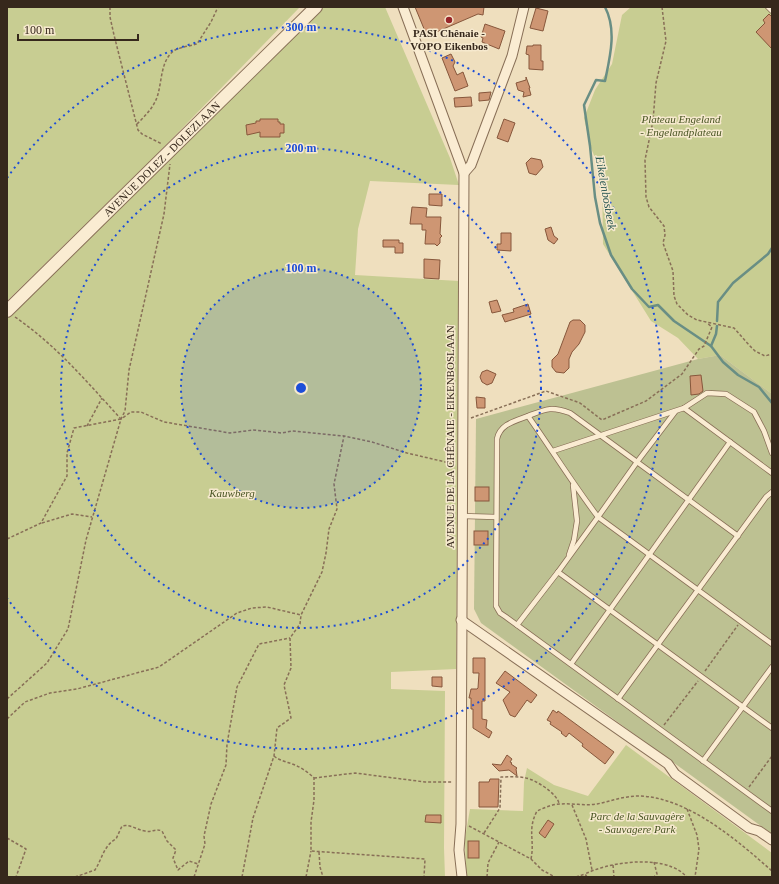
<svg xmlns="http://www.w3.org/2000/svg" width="779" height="884" viewBox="0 0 779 884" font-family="Georgia,serif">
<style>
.green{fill:#c8cd92}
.cemetery{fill:#bdc192}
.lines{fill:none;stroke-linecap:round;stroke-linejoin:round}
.stream{stroke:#698e84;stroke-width:2.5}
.building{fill:#ce9673;stroke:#87573c}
.service-casing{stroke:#886f57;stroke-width:6}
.minor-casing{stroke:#886f57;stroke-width:11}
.tertiary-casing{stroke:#886f57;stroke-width:14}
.path{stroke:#886f57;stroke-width:1.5;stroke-dasharray:3 2;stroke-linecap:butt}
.service{stroke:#faecd2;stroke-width:4.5}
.minor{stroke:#faecd2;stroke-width:9}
.tertiary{stroke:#faecd2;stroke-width:12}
.ring{fill:none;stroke:#1d4ed8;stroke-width:2;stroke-dasharray:2 4}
.poi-dot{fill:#982529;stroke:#f6e9ce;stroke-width:1.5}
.labels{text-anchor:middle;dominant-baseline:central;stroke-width:3;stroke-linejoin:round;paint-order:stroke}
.poi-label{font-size:11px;font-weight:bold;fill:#36281c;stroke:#f6e9ce}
.park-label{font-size:11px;font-style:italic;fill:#485422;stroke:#f6e9ce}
.street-label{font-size:11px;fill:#36281c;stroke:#f6e9ce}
.water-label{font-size:12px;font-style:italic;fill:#2a5753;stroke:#f6e9ce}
.centre{fill:#1d4ed8;stroke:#f6e9ce;stroke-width:2}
.ring-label{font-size:12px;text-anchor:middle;font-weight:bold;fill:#1d4ed8;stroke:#f6e9ce;stroke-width:3;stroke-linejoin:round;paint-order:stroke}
</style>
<rect width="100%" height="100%" fill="#efdfbe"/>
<g class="green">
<polygon points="7,7 300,7 159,152 7,301"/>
<polygon points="322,7 385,7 450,158 459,185 370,181 358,229 355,275 459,281 456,669 391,672 391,689 445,691 444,848 445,877 7,877 7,316"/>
<polygon points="631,7 772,7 772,394 720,355 698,359 678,338 651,321 603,244 602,175 591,148 584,118 595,90 612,64 622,15"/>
<polygon points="626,745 772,853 772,877 466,877 465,838 470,809 523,811 524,782 527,768 554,785 588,796"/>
</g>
<polygon class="cemetery" points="720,355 772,394 772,834 481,623 474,609 476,419 698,359"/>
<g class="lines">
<g class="stream">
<path d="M605,7C617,30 610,57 605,81L596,80L584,105L590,146L595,197L600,223L611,255L632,289L649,307L658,305L674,321L711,346L723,362L738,375L759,387L772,403"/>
<polyline points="717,321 718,302 733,283 768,254 772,248"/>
<polyline points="711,346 716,334 717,326"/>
</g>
</g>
<g class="building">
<polygon points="415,7 484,7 483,15 478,14 427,36"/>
<polygon points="536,8 548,11 543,31 530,28"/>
<polygon points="769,14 772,17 772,49 756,32 765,23 763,20"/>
<polygon points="485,24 505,31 499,49 482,42 483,38 481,37"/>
<polygon points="533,45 541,45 541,61 543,61 543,70 529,69 529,55 526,54 527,46 533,46"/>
<polygon points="451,54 455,62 453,66 457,75 463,72 468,86 455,91 442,58"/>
<polygon points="526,77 530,88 529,88 531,95 523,97 524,92 518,90 516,83 526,80"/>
<polygon points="491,92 489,100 479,101 479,93"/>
<polygon points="471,97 472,106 455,107 454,98"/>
<polygon points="260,119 278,119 278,122 280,122 280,124 284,124 284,133 280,133 280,137 260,137 260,132 247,135 246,125 256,123 256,121 260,121"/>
<polygon points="504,119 515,123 508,142 497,138"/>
<polygon points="531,158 541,160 543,167 536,175 529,173 526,163"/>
<polygon points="429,194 442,194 442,206 429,205"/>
<polygon points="412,207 427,208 426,217 441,217 440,234 442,236 440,238 440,243 437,246 435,244 425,244 426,230 422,230 422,224 410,224"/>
<polygon points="551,227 554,236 558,239 554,244 548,240 545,229"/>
<polygon points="501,233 511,233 511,251 497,250 497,244 501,244"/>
<polygon points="383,240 399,240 399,243 403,243 403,253 395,253 395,247 383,247"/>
<polygon points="424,259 440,260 439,279 424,278"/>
<polygon points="497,300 501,311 492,313 489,302"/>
<polygon points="528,304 531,314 505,322 502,315 514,312 513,309"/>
<polygon points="573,320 580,320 585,325 585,332 579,344 572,352 569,359 569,368 564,373 556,372 552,367 552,360 558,354 570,322"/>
<polygon points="487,370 496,374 492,383 487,385 482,382 480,377 482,372"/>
<polygon points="701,375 703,391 699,394 691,395 690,376"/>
<polygon points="476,397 485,398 485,408 477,408"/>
<rect x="475" y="487" width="14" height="14"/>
<rect x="474" y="531" width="14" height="14"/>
<polygon points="473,658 485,658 485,701 482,701 482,719 487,720 486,728 492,732 489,738 473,728 473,709 471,709 471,698 469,698 471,689 477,689 478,688 479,673 473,673"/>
<polygon points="505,671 537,695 531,703 527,700 515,717 510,715 503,700 510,692 496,683"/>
<polygon points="432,677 442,677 442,687 432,686"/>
<polygon points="553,710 557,713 558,711 614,752 605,764 582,746 583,744 569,733 566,737 561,733 562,732 550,724 551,722 547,720"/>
<polygon points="507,755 512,759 510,762 512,763 511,764 517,768 516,769 517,776 509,770 499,771 492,764 501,765"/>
<polygon points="490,779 499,779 498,807 479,807 479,782 489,782"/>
<polygon points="426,815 441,815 441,823 425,822"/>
<polygon points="548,820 554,824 545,838 539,833"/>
<rect x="468" y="841" width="11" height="17"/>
</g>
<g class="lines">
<defs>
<g id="service">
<polyline points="768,7 772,11"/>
<polyline points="684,408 707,393 726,394 754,412 764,431 772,453"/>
<polyline points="675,412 637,462 738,536"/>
<path d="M528,416C546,409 551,406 570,413L637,462L598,517L772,644"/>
<polyline points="553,451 684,408 772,473"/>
<polyline points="462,516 496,517"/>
<polyline points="569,555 574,540 577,521 573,485"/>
<polyline points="517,625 558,572"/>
<polyline points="571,664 730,442"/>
<polyline points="618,699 766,497 772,492"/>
<path d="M772,728L558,572L598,517C573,484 552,450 528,416C515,421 500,424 497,439L496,606L500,613L506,617L772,811"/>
<polyline points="703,761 772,667"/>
</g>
<g id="minor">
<polyline points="403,7 464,173 461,824 459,850 462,877"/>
<polyline points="464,173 471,165 512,56 524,7"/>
<polyline points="461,620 668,764 675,774 749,828 759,831 772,840"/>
</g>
<g id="tertiary">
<path id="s1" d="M7,311L316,7"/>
</g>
</defs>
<use href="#service" class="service-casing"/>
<use href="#minor" class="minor-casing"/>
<use href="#tertiary" class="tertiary-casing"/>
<g class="path">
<polyline points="110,7 110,17 114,35 138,130 142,134 162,144"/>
<polyline points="662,7 666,41 656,83 653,121 645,160 646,197 649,207 664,226 665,235 663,243 673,271 674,296 677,304 688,315 697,320 734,328 749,345 755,351 765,356 772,354"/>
<path d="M137,124C146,115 155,106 158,94C162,80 161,59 175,50C181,47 190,46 197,44L211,22L218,7"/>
<path d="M15,317C56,345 87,382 121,419L131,412H141L164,422L230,433L253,430L282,433L292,431L344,436L372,442L407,453L454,464"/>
<polyline points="471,418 546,391 580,403 602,420 646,401 682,374 699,349 704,346 712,327 707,323"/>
<polyline points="87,426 102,398"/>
<polyline points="42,523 72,514 92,517"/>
<polyline points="7,539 41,523 67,476 67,453 74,428 121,419"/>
<polyline points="705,671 738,625"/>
<polyline points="7,699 47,663 68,629 86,540 121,419 125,411 129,370 164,214 170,164"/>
<polyline points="7,719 25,702 50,693 77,689 159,667 237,613 252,608 267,607 301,615"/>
<polyline points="664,725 698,681"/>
<path d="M274,756C280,761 288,762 295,765C302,768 309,773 314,778V800L311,822V851L425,859L424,877"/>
<polyline points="314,778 355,773 425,782 453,782"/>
<polyline points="749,787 772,756"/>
<polyline points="572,805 586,839 592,870"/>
<polyline points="687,809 697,835 699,849 695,877"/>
<polyline points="469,826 531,859 542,870 555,877"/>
<path d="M484,833L500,808L501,777C509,777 518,776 526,778C536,780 558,794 559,804"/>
<polyline points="7,838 26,849 16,877"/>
<polyline points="319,852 320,867 323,877"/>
<path d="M531,859C535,840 527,830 537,811C544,808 552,804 560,804C572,803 585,806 597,804C611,801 624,796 639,796C687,797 737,840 772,871"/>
<polyline points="654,862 657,874 654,877"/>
<polyline points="613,865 614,877"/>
<path d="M75,877L95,870C102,859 104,845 116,839L122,826C131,824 137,830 145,831C152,833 155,828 162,831L167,841L176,850L173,858L178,870L189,861L198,864"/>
<polyline points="194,877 205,844 204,836 211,804 226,765 227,744 237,687 259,644 290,638"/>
<polyline points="242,877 253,818 274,756 277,728 291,718 284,685 291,668 290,638 300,624 301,615 322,572 326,553 329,529 337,509 334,484 344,436"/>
<polyline points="306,877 311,851"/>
<polyline points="487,877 488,863 499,842"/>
<polyline points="576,877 585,874"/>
<path d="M587,877L585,874C607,863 649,857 672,867C678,869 683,873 687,877"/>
</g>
<use href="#service" class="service"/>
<use href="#minor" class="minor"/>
<use href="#tertiary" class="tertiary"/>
</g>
<circle cx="301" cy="388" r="120" fill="#1d4ed8" fill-opacity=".12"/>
<g class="ring">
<circle cx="301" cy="388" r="120"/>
<circle cx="301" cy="388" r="240"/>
<path d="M7 178A361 361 0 1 1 7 598"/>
</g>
<circle class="poi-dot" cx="449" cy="20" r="4"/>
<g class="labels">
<g class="poi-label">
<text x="449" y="33">PASI Chênaie -<tspan x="449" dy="13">VOPO Eikenbos</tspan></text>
</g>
<g class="park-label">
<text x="681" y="119">Plateau Engeland<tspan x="681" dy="13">- Engelandplateau</tspan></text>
<text x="232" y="493">Kauwberg</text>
<text x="637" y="816">Parc de la Sauvagère<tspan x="637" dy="13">- Sauvagere Park</tspan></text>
</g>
<g class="street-label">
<text stroke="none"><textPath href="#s1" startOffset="217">AVENUE DOLEZ - DOLEZLAAN</textPath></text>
<text transform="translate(450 437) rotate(-90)">AVENUE DE LA CHÊNAIE - EIKENBOSLAAN</text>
</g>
<g class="water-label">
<text transform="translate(606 193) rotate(80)">Eikelenbosbeek</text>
</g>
</g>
<circle cx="301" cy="388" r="6" class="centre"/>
<g class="ring-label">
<text x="301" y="31">300 m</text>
<text x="301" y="152">200 m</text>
<text x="301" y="272">100 m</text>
</g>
<rect width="779" height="884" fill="none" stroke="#36281c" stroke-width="16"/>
<path d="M18 34v6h120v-6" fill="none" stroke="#36281c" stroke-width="2"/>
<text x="24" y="34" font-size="12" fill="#36281c" stroke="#f6e9ce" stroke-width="3" paint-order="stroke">100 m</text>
</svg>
